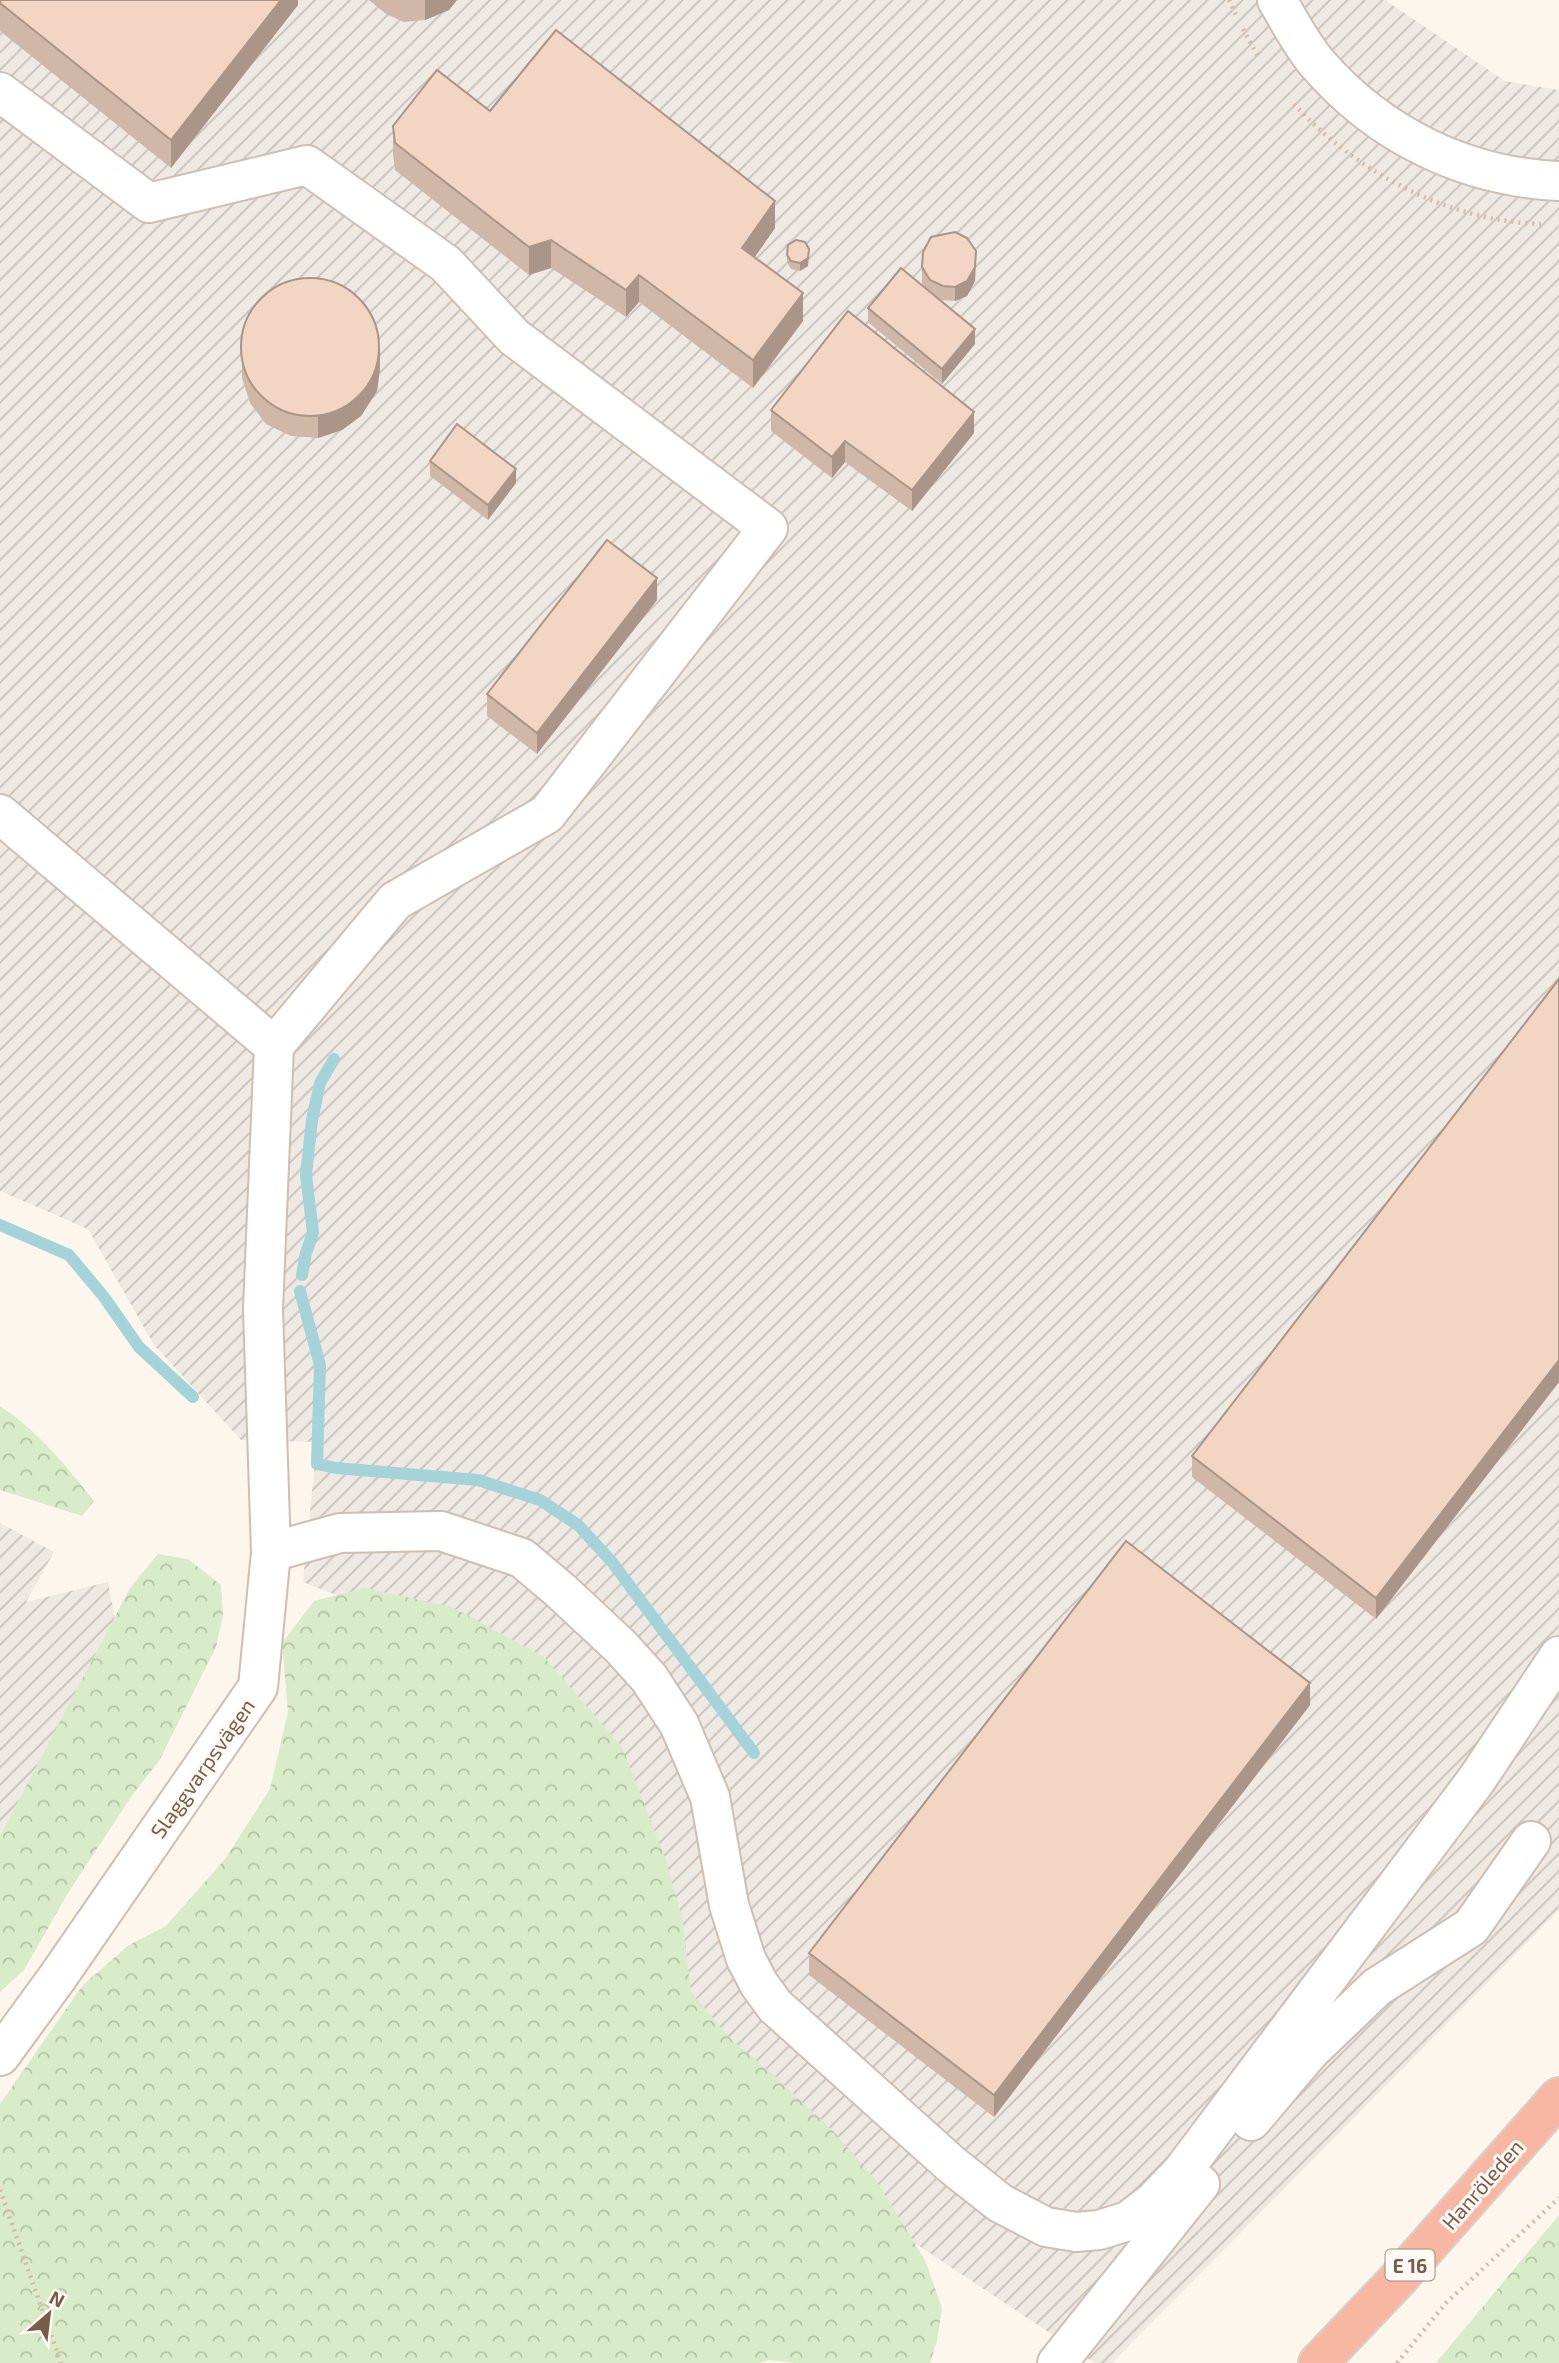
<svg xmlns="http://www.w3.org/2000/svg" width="1559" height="2363" viewBox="0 0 1559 2363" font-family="'Exo 2',sans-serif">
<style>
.industrial{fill:url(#industrial-furrows)}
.forest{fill:url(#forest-crowns)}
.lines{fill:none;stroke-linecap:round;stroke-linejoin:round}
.stream{stroke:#a5d3da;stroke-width:12}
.minor-casing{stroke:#d1beb0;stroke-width:42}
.highway-casing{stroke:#dad1cd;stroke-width:42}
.path{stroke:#d9b8a5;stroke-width:4.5;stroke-dasharray:2 5;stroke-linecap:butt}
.minor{stroke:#fff;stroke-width:38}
.highway{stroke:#f7b7a3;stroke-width:38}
.wall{fill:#d1b7a8}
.shaded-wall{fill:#aa9588}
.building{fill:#f3d5c3;stroke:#aa9588;stroke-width:2}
.labels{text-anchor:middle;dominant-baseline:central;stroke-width:6;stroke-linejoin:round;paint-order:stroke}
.shield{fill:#fffaf3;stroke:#a28b7f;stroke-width:2}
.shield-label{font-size:19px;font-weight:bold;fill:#7a5c4d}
.street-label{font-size:21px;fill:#7a5c4d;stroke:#fffaf3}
</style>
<defs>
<pattern id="industrial-furrows" width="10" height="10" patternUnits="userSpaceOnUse" patternTransform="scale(1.75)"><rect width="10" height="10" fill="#efe9e4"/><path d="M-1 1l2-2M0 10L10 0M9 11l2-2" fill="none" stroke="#c7c0bb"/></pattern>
<pattern id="forest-crowns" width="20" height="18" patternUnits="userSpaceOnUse" patternTransform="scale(1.75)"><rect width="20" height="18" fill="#d8ecc9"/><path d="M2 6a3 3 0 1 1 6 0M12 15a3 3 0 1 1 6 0" fill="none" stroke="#b4c2a5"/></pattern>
</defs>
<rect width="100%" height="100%" fill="#fdf6ec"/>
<g class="industrial">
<polygon points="0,0 1385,0 1505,81 1559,90 1559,1910 1112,2363 1095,2363 901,2234 700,2022 630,1786 515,1665 303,1582 317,1442 241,1440 154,1345 88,1229 0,1191"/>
<polygon points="0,1523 54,1552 26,1602 108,1582 115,1619 0,1836"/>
</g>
<g class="forest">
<path d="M0,1406C37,1430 67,1467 94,1501L82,1516L0,1490Z"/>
<polygon points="158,1554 188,1559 221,1585 223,1616 216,1647 159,1761 133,1794 68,1893 24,1970 0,1992 0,1836 130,1588"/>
<polygon points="365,1588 452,1607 544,1657 622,1747 666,1860 683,1922 691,1992 731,2039 775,2076 833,2131 876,2180 925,2260 942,2308 937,2341 930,2363 795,2363 768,2360 760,2363 0,2363 0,2104 82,1986 129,1945 166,1926 225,1859 270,1789 288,1712 282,1643 314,1601"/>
<polygon points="1559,2215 1559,2363 1436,2363"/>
</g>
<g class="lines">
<g class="stream">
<polyline points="0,1225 69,1255 104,1297 139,1347 193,1397"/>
<polyline points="302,1275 306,1253 313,1233 306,1175 312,1120 320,1083 334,1059"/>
<polyline points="300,1291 320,1365 317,1464 336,1468 478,1480 540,1500 578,1525 612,1562 754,1753"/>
</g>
<defs>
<g id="minor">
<path d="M1277,0C1290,22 1301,44 1317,63C1379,135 1465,177 1559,181"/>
<polyline points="0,92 149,203 307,165 446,264 514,337 768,528 547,814 395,901 274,1046"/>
<polyline points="0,814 274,1046 263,1309 271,1552 258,1687 57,1978 0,2056"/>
<polyline points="271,1552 340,1533 441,1531 522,1558 561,1591 621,1647 649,1678 679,1724 710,1797 729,1905 746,1959 759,1984 775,2006 952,2165 1000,2203 1046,2227 1076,2232 1099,2230 1128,2221 1154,2201 1181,2173 1477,1779 1559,1656"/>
<polyline points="1289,2039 1299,2042 1310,2051 1377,1987 1471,1927 1531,1841"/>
<polyline points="1251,2121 1310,2051"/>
<polyline points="1057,2363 1200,2184"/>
</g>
<polyline id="highway" points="1318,2363 1399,2278 1559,2097"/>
</defs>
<use href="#minor" class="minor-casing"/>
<use href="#highway" class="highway-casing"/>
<g class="path">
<polyline points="1229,0 1236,15"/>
<polyline points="1243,29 1259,58"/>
<path d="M1294,104C1356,172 1447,221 1541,224"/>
<polyline points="0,2190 61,2363"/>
<polyline points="1397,2363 1446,2303 1559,2198"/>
</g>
<use href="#minor" class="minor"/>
<use href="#highway" class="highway"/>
</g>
<g class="wall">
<polygon points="0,0 298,0 298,5 171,168 0,31"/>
<polygon points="369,0 457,0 449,10 425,20 404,22 386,14"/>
<polygon points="490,111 775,228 755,257 803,321 753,388 639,302 626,317 551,268 529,275 395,170 393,154 393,126"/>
<polygon points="787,255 809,256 808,266 800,271 791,269 787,262"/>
<polygon points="976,265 975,281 967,296 955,301 943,300 939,299 975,344 942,384 868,322 868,308 925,287 922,282 922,267"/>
<polygon points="242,335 380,369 377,391 361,416 342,430 318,438 291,436 266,424 250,403 242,378"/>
<polygon points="771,410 974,433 912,511 845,462 832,478 771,431"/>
<polygon points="430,461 516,483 488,520 430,476"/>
<polygon points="657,600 537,754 487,716 487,694"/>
<polygon points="1559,979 1559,1382 1376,1619 1192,1477 1192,1456"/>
<polygon points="1310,1705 994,2117 809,1975 809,1953"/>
</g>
<g class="shaded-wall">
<polygon points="281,0 298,0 298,5 171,168 171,140"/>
<polygon points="425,0 457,0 449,10 425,20"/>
<polygon points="775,201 775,228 742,275 742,248"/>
<polygon points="551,240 551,268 529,275 529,247"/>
<polygon points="809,249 808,266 800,271 800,263"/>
<polygon points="976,251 975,281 967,296 955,301 955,287"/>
<polygon points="639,275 639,302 626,317 626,290"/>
<polygon points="803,293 803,321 753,388 753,360"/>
<polygon points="975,329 975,344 942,384 942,369"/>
<polygon points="380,348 380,369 377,391 361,416 342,430 318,438 318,417"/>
<polygon points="974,412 974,433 912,511 912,490"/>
<polygon points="845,441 845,462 832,478 832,457"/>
<polygon points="516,469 516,483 488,520 488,505"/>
<polygon points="657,578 657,600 537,754 537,733"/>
<polygon points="1559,1360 1559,1382 1376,1619 1376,1598"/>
<polygon points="1310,1683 1310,1705 994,2117 994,2095"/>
</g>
<g class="building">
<polygon points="0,0 281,0 171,140 0,3"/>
<polygon points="556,30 775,201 742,248 803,293 753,360 639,275 626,290 551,240 529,247 395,143 393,126 437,70 490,111"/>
<polygon points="955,232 967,238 976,251 975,267 967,281 955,287 943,286 930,280 922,267 923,252 931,237"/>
<polygon points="796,240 805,242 809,249 808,258 800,263 791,261 787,255 788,245"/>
<polygon points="901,268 975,329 942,369 868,308"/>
<circle cx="310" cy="347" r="69"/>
<polygon points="848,311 974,412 912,490 845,441 832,457 771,410"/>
<polygon points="457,424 516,469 488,505 430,461"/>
<polygon points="607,540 657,578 537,733 487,694"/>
<polygon points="1559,979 1559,1360 1376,1598 1192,1456"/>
<polygon points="1126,1541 1310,1683 994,2095 809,1953"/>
</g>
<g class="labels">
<rect class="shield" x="1385.5" y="2249.5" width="49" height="31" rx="5"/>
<g class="shield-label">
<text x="1410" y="2265">E 16</text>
</g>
<g class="street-label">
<text transform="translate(202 1768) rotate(-55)">Slaggvarpsvägen</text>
<text transform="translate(1482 2184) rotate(-49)">Hanröleden</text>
</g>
</g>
<g transform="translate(49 2314) rotate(28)" stroke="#fffaf3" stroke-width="5" paint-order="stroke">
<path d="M0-5L12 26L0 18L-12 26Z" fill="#7a5c4d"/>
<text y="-10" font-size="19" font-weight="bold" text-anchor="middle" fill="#7a5c4d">N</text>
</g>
</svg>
